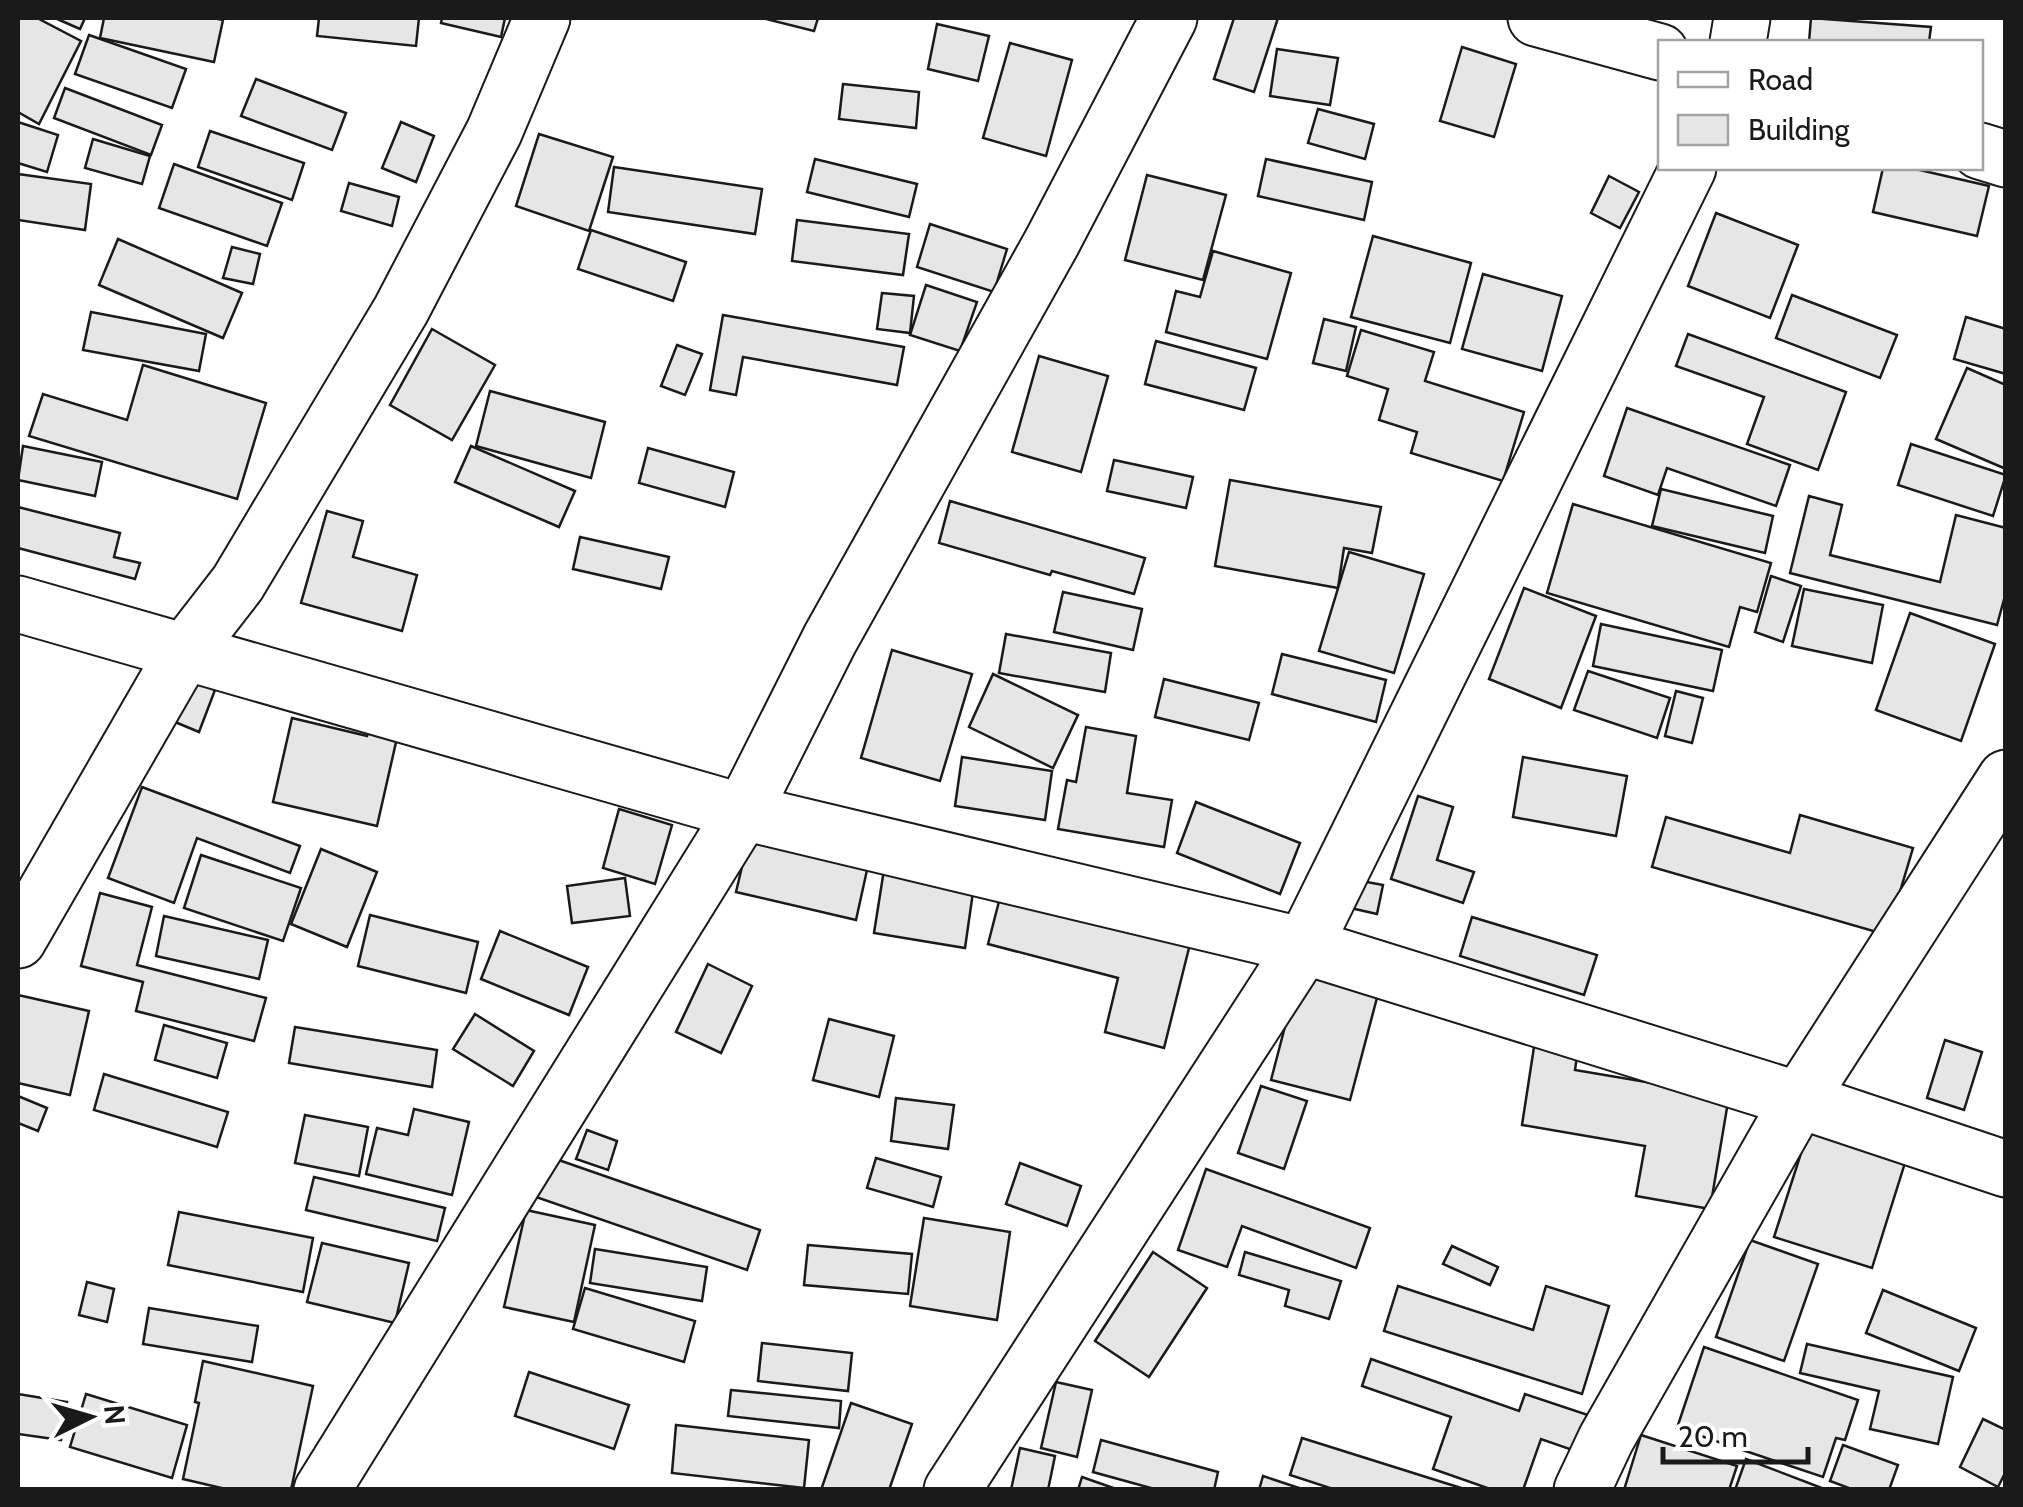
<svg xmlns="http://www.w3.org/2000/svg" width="2023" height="1507" viewBox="0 0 2023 1507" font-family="Cabin,sans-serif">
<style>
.building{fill:#e6e6e6;stroke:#1a1a1a;stroke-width:2.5}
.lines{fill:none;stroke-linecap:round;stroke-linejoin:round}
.minor-casing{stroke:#1a1a1a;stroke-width:59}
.minor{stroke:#fff;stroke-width:55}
</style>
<rect width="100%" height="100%" fill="#fff"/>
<g class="building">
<polygon points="18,18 37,18 81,41 39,124 18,112"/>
<polygon points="55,18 85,18 80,29"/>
<polygon points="104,18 213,18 223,20 214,62 100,38"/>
<polygon points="319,18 419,18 416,46 317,36"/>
<polygon points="442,18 505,18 501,37 441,23"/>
<polygon points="762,18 818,18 814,31"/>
<polygon points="1234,18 1278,18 1254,92 1214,79"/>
<polygon points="1811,18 1931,27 1929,42 1809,42"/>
<polygon points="937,24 989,36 978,81 928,69"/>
<polygon points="89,35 186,69 172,108 75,74"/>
<polygon points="1010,43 1072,60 1046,156 983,138"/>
<polygon points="1462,47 1516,64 1494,137 1440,121"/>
<polygon points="1277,49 1338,58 1330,105 1270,96"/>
<polygon points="256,79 346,113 332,150 241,116"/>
<polygon points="843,84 919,92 916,128 839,119"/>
<polygon points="65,88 162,125 151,155 54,118"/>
<polygon points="1318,109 1374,124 1365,159 1308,143"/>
<polygon points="18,122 58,135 47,172 18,163"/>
<polygon points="401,122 434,136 416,182 382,168"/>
<polygon points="210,131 304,163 292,200 198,167"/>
<polygon points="539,134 613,157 589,231 516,206"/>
<polygon points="93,139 150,156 142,184 85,168"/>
<polygon points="815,159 917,184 909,217 807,192"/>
<polygon points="1266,159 1372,182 1364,220 1258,196"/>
<polygon points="174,164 282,203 267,246 159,208"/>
<polygon points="614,167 762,189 755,234 608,212"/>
<polygon points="1883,168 1911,168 1989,186 1977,236 1873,212"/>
<polygon points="18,174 91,184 85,230 18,220"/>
<polygon points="1147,175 1226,195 1203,280 1125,260"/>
<polygon points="1609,176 1639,192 1620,228 1591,213"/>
<polygon points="349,183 399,197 392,226 341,211"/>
<polygon points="1716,213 1798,245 1770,318 1688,286"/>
<polygon points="797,220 909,234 903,275 792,261"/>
<polygon points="930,224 1007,249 994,292 917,267"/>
<polygon points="591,230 686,262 673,301 578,269"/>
<polygon points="1373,236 1471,263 1450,343 1351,317"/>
<polygon points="118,239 242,293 223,338 99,285"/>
<polygon points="232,247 260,254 253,284 223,278"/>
<polygon points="1213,251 1291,273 1267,359 1166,332 1176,291 1200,297"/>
<polygon points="1483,274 1562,296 1542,371 1462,349"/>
<polygon points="926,285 977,302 960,351 910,335"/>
<polygon points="882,293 914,296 910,333 877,329"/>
<polygon points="1792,295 1897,335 1880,378 1776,338"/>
<polygon points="91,312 206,334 199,371 83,350"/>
<polygon points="723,315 904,347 897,385 743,357 736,395 710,390"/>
<polygon points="1966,317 2006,329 2006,374 1954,359"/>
<polygon points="1324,319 1356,327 1346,371 1313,363"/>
<polygon points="432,329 495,365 452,440 390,405"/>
<polygon points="1361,330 1434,352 1425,381 1524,412 1503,481 1411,453 1417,432 1379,420 1388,389 1347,376"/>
<polygon points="1688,334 1846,392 1818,470 1747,444 1764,397 1676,366"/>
<polygon points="1156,341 1256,368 1244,410 1145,384"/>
<polygon points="677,345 702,354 685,395 661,386"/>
<polygon points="1039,356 1108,376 1081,472 1012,452"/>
<polygon points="143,365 266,403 237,499 29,436 43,394 127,420"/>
<polygon points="1967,368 2006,385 2006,469 1936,439"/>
<polygon points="490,391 605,422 591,478 476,446"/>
<polygon points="1627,408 1790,465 1776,506 1667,468 1658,495 1604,476"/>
<polygon points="1911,444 2006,475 1993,516 1898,485"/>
<polygon points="23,446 102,462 95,496 18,480"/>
<polygon points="471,446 575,491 559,527 455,482"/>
<polygon points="648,448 734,472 725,507 639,483"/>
<polygon points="1114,460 1193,477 1186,508 1107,491"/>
<polygon points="1230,480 1381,507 1372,553 1344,548 1338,588 1215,566"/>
<polygon points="1661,489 1773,516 1765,553 1652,526"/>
<polygon points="1809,496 1842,505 1830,555 1940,582 1956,515 2006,528 2006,592 1997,625 1790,573"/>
<polygon points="950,501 1145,558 1134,594 1052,571 1050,575 939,543"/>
<polygon points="1573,504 1771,563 1757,612 1740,607 1729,647 1547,593"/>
<polygon points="18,507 120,533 114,557 140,563 135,579 18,548"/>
<polygon points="327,511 363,521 353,557 417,575 402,631 301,603"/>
<polygon points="580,537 669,557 661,589 573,569"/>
<polygon points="1349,552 1424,574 1394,673 1319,651"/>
<polygon points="1771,576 1801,586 1783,642 1755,632"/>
<polygon points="1524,588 1596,616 1561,708 1489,679"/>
<polygon points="1804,589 1883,605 1872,663 1792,646"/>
<polygon points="1063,592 1142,609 1133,650 1054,632"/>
<polygon points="1910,613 1995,644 1961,741 1876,710"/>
<polygon points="1601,624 1722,650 1713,691 1593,666"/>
<polygon points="1006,634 1111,653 1105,692 999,673"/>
<polygon points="892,650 972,674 940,781 861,758"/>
<polygon points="1282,654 1386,680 1376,722 1272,694"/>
<polygon points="1588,671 1670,698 1657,738 1574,710"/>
<polygon points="993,674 1078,715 1053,768 969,727"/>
<polygon points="179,675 215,690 199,732 163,717"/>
<polygon points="1164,679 1259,703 1249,740 1155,717"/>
<polygon points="1676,691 1703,698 1692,743 1665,736"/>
<polygon points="292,718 367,736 371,723 399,729 377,826 273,802"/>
<polygon points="1086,727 1136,736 1127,793 1172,800 1164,847 1058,829 1067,780 1076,782"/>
<polygon points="962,757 1052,771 1045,820 955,806"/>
<polygon points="1523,757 1627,776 1616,836 1513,817"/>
<polygon points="142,787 300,846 290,873 197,838 174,903 108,878"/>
<polygon points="1418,796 1453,807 1437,860 1474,872 1463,903 1391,879"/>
<polygon points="1196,802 1300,843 1280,894 1177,853"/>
<polygon points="619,809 672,825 655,884 603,868"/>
<polygon points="1800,815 1913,848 1887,935 1652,867 1666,817 1790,853"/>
<polygon points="750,833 869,861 856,920 736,892"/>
<polygon points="321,849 377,872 347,947 291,924"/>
<polygon points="201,855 301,888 283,941 184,908"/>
<polygon points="886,857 976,871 965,948 874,933"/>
<polygon points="625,878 630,916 572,923 567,886"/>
<polygon points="1351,879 1383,885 1377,914 1346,907"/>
<polygon points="1004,882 1193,932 1164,1048 1105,1032 1118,978 988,944"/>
<polygon points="100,893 152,907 137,965 266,998 254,1041 136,1011 143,982 81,966"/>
<polygon points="370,915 478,942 466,993 358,966"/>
<polygon points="164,916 268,940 259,979 156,956"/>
<polygon points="1472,917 1597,955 1584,995 1460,956"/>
<polygon points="500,931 588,967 569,1015 481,979"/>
<polygon points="708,964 752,986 721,1053 676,1032"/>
<polygon points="1299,973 1378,994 1350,1100 1271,1080"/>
<polygon points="18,995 89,1011 70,1095 18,1083"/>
<polygon points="475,1014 534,1051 513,1086 453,1049"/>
<polygon points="829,1019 894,1036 879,1097 813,1080"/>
<polygon points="164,1025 227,1043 217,1078 155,1060"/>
<polygon points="295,1027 437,1050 432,1087 289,1063"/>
<polygon points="1536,1034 1579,1042 1575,1070 1729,1096 1710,1209 1636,1196 1645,1146 1522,1125"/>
<polygon points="1945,1040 1982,1052 1964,1110 1927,1098"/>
<polygon points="104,1074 228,1112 217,1147 94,1110"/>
<polygon points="1261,1086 1307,1101 1284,1169 1238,1153"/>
<polygon points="18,1096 47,1108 38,1131 18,1123"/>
<polygon points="896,1098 954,1105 948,1149 891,1141"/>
<polygon points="414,1109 469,1122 452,1195 366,1174 377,1128 408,1135"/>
<polygon points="305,1115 368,1127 359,1176 295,1163"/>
<polygon points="1812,1119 1909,1150 1872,1268 1774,1237"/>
<polygon points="587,1130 617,1141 608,1170 576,1159"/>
<polygon points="550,1157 760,1230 747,1270 536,1197"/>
<polygon points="876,1158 941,1177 933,1207 867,1188"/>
<polygon points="1020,1163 1081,1186 1067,1226 1006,1204"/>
<polygon points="1206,1169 1370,1228 1356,1268 1242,1226 1227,1267 1178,1250"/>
<polygon points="314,1177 445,1208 437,1241 306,1210"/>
<polygon points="526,1210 595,1225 574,1322 504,1307"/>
<polygon points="179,1212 313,1238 303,1292 168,1265"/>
<polygon points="924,1218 1010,1232 997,1320 910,1306"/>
<polygon points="1750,1240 1818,1264 1784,1361 1716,1337"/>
<polygon points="322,1243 409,1263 395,1323 307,1302"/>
<polygon points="808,1245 912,1254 908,1294 804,1285"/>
<polygon points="1452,1246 1498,1267 1490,1285 1443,1264"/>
<polygon points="595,1249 707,1267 702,1301 590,1283"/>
<polygon points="1153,1252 1207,1288 1149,1377 1095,1341"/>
<polygon points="1245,1252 1341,1281 1329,1319 1285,1306 1289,1290 1239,1275"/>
<polygon points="87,1282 114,1289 107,1322 79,1315"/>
<polygon points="1398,1286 1533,1330 1546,1286 1609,1306 1582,1394 1384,1331"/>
<polygon points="585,1288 695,1321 684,1362 573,1329"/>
<polygon points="1883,1290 1976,1328 1959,1371 1866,1333"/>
<polygon points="149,1308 258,1326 252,1362 143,1344"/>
<polygon points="762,1343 852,1353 848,1391 758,1381"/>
<polygon points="1807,1344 1953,1377 1938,1444 1870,1429 1879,1391 1800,1373"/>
<polygon points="1704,1347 1858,1400 1845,1440 1836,1438 1823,1477 1677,1428"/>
<polygon points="1371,1359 1519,1411 1525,1394 1594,1417 1581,1453 1541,1439 1523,1490 1493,1490 1433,1469 1451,1417 1362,1386"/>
<polygon points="203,1361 313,1386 291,1490 230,1490 183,1479 199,1403 195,1402"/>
<polygon points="529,1372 629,1405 614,1449 515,1416"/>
<polygon points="1056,1382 1092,1390 1077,1457 1041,1448"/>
<polygon points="731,1390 841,1401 839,1428 728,1416"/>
<polygon points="18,1394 67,1402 61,1440 18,1434"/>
<polygon points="86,1394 187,1425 172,1478 70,1447"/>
<polygon points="851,1403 912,1424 889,1490 821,1490"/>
<polygon points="1983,1419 2006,1430 2006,1471 1998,1487 1960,1467"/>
<polygon points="676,1425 809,1440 804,1488 672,1473"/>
<polygon points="1641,1435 1737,1466 1729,1490 1624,1490"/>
<polygon points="1302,1438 1461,1488 1461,1490 1336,1490 1290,1475"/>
<polygon points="1101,1440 1218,1472 1214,1490 1158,1490 1093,1472"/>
<polygon points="1843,1445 1898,1465 1889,1490 1854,1490 1830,1481"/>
<polygon points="1020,1448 1055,1456 1048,1490 1011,1490"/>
<polygon points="1746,1459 1827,1490 1735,1490"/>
<polygon points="1263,1476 1305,1490 1259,1490"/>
<polygon points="1082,1477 1119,1490 1078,1490"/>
</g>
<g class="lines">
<defs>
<g id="minor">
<polyline points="1536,18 1660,52"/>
<polyline points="1738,42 1742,18"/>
<polyline points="1980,151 2006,159"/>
<polyline points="18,604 743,812 1304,946 1799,1100 2006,1169"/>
<polyline points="18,940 183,654 238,583 401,310 494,132 542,18"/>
<polyline points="322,1490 743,812 830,639 1052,242 1169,18"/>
<polyline points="952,1490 1304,946 1688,168"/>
<polyline points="1582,1490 1606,1439 1799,1100 2006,778"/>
</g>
</defs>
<use href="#minor" class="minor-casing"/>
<use href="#minor" class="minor"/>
</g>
<rect width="2023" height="1507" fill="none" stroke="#1a1a1a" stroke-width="40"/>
<rect x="1658" y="40" width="325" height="130" fill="#ffffff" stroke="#a3a3a3" stroke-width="2.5"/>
<rect x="1678" y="72" width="50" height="15" fill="#ffffff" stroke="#a3a3a3" stroke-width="2.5"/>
<text x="1748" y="90" font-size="30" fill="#1a1a1a">Road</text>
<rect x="1678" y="115" width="50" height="30" fill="#e6e6e6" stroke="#a3a3a3" stroke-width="2.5"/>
<text x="1748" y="140" font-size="30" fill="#1a1a1a">Building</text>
<g transform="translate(90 1417) rotate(85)" stroke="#ffffff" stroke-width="8" paint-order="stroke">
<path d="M0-8L18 38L0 25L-18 38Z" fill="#1a1a1a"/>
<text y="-15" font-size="28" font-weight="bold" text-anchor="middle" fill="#1a1a1a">N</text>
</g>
<path d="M1663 1447v15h145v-15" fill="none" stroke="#1a1a1a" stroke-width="5"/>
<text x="1678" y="1447" font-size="30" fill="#1a1a1a" stroke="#ffffff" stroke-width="8" paint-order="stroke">20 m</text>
</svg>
